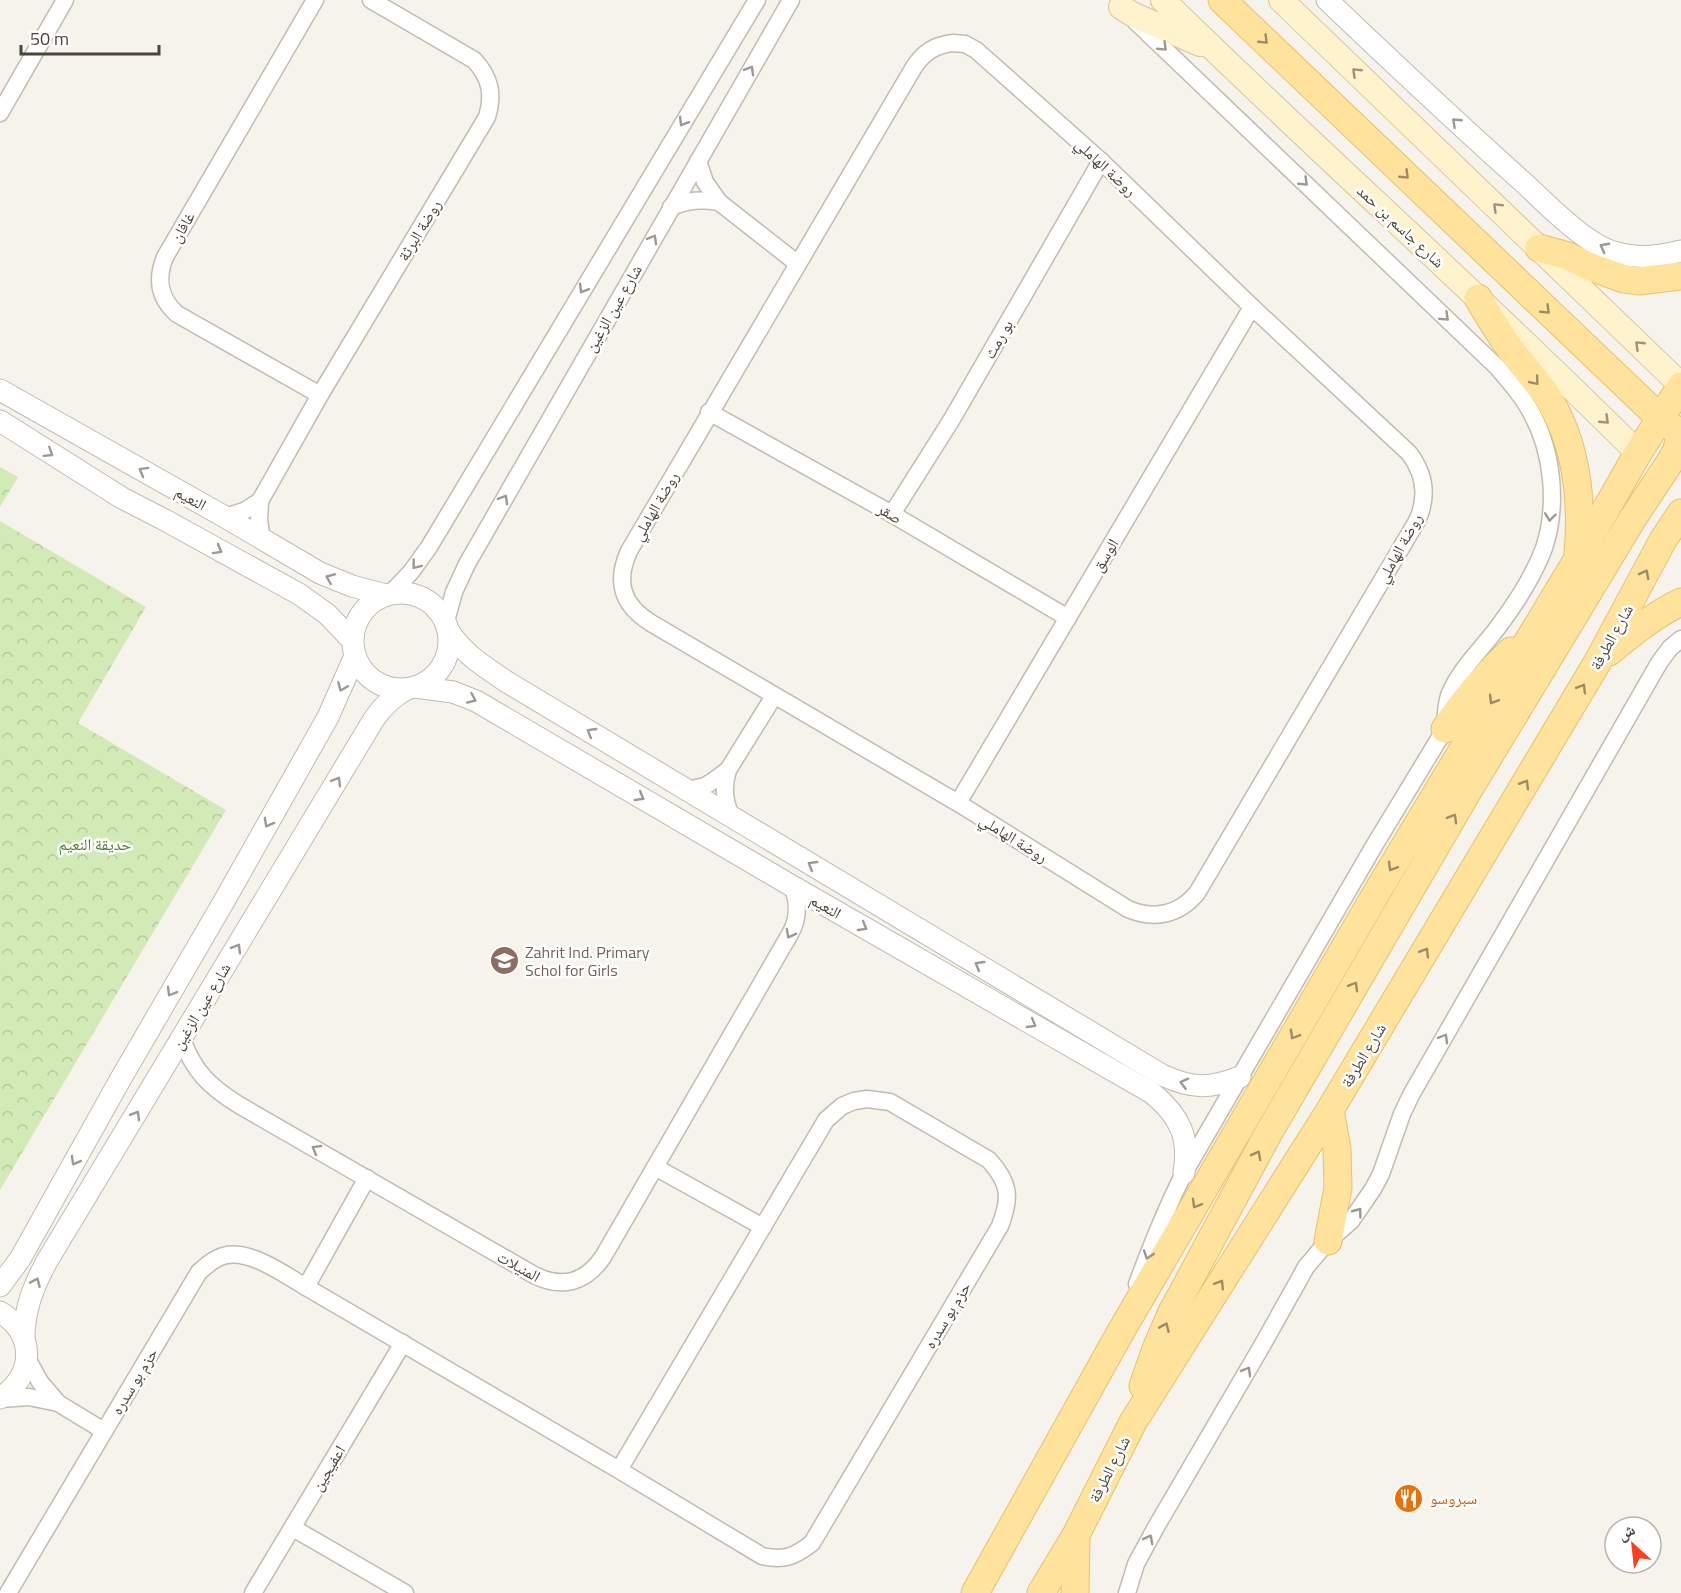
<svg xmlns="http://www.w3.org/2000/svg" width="1681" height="1593" viewBox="0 0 1681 1593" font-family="'Titillium Web','Noto Naskh Arabic',sans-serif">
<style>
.park{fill:url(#park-crowns)}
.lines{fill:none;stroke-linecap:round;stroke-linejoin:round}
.minor-casing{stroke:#c2bbae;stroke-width:19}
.tertiary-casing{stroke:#c2bbae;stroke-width:23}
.secondary-casing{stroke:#d6c79b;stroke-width:26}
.primary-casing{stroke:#e6c16a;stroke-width:29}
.minor{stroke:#fff;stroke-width:16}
.tertiary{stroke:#fff;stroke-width:21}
.secondary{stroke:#fff3cd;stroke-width:24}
.primary{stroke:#ffe39c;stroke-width:27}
.oneway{stroke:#9c8c66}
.oneway2{stroke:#9c9892}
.oneway3{stroke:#9c937c}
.labels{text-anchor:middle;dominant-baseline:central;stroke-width:5;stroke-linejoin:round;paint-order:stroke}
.street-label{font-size:16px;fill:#4b4439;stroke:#fff}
.park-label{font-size:16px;fill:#4a7f2a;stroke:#fff}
.education-label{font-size:16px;fill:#785e54;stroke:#fff;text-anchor:start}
.food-label{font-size:16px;fill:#c56008;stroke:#fff;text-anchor:start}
</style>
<defs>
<pattern id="park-crowns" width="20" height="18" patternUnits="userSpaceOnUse" patternTransform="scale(1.5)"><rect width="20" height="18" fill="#d2eab5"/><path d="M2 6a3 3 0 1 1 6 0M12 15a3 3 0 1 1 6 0" fill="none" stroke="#b6ca9c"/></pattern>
</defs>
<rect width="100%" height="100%" fill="#f6f3ec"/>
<g class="park">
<polygon points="0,467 18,477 0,507"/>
<polygon points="0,521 146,607 78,723 226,810 0,1190"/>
</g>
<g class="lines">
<defs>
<g id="minor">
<path d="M315,0L165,257C156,279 159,298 177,314L320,395"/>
<path d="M1135,21L1497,367C1510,382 1523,397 1532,414C1553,453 1558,506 1544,548C1534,575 1518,600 1501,623C1485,646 1461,667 1450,693C1445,705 1446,717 1445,729L1374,846L1184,1173C1166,1209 1151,1246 1137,1284"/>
<path d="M953,43L965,44L976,50L1101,161L1252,307L1409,453C1425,474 1428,497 1417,521L1197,893C1179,915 1154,920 1128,909L958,803L651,623C622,605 615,582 629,551L914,67C924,52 935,45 953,43Z"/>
<polyline points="0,113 65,0"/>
<polyline points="698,161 705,182 719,202 798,264"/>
<path d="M671,207C688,200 701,199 719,202"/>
<polyline points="709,412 892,514 1068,618"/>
<polyline points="892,514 952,419 1101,161"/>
<polyline points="225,517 244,511 260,501"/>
<path d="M262,539L259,520L260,501L320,395L487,117C494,94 490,77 474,60L371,0"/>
<polyline points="390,594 411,572 429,547 757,0"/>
<polyline points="446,621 454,592 467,564 791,0"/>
<path d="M728,770C723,787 724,800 731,816"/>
<polyline points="687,790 705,786 713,781 728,770 774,696"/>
<polyline points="958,803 1252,307"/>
<path d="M182,1039C194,1072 210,1087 239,1105L534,1275C562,1289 585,1283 603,1257L790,934C799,918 799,903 792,886"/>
<polyline points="655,1167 763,1227"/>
<polyline points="306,1287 367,1178"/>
<polyline points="27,1358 40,1382 58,1403 104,1431"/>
<polyline points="0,1399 29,1397 58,1403"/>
<polyline points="293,1528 405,1593"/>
<path d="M8,1593L199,1272C207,1265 216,1257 227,1255C253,1251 285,1275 306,1287L619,1470L762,1556C784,1561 794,1557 812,1543L1000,1226C1011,1198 1010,1183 989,1160L890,1102L867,1099L854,1101L842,1106L826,1120L619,1470"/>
<polyline points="253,1593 403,1343"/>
<polyline points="1127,1593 1136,1564 1156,1527 1263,1344 1306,1267 1328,1241 1351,1221 1373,1189 1381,1174 1402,1114 1411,1095 1659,663 1670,648 1681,639"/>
</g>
<g id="tertiary">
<path d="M1327,0C1392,62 1457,123 1524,183C1547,204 1585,244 1614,252C1637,259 1658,257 1681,251"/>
<polyline points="0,390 225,517 320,573 352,586 386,595"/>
<polyline points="0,421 122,498 163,519 299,594 327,614 351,639"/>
<circle cx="401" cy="641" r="48"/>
<path d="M448,630C462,653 485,667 507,682L1162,1075C1193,1089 1209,1089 1240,1077"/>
<path d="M415,687L453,692L476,701L792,886L1152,1093C1180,1116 1190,1137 1184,1173"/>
<polyline points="0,1286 20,1259 120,1080 223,903 328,717 355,656"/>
<path d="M0,1312C36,1334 35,1376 0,1398"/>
<path d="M24,1339C24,1310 33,1287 47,1261L374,719C383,706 393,696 407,689"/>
</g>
<g id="secondary">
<path d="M1163,0C1319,153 1483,298 1638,453"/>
<polyline points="1281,0 1681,385"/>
<polyline points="1121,7 1132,14 1200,44"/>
</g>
<g id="primary">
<polyline points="1222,0 1660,418 1674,429"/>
<polyline points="1539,248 1568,256 1588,266 1624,279 1639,281 1681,276"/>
<path d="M1478,298C1491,320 1503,341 1519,360C1527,371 1537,381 1545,393C1576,439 1583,498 1578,553"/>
<path d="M1609,652C1632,633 1654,615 1681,602"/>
<path d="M1445,729C1464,699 1485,676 1511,651"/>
<polyline points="1328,1241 1338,1188 1337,1149 1330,1110"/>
<polyline points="1143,1386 1156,1349 1171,1314 1268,1134 1468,791 1633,518 1672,459 1677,449 1681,432"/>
<polyline points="975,1593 1120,1333 1380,887 1577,560 1638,453 1681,386"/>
<polyline points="1041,1593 1076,1535 1133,1422 1330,1110 1597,663 1663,540 1681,513"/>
<polyline points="1075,1593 1076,1537"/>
</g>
</defs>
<use href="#minor" class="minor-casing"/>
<use href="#tertiary" class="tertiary-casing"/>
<use href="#secondary" class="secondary-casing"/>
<use href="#primary" class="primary-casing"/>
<use href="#minor" class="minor"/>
<use href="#tertiary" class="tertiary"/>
<use href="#secondary" class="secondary"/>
<use href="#primary" class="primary"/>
</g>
<defs><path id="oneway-chevron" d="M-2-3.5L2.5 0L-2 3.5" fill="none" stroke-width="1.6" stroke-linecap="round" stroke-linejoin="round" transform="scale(1.5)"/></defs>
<g class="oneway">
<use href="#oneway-chevron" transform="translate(1264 40) rotate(44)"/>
<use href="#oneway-chevron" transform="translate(1405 175) rotate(44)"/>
<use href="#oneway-chevron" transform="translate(1546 310) rotate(44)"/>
<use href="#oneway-chevron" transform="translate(1535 381) rotate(50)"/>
<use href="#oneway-chevron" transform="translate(1645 574) rotate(-62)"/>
<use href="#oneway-chevron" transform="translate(1582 688) rotate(-59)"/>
<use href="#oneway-chevron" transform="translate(1493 700) rotate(121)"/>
<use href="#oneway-chevron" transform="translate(1525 784) rotate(-59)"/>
<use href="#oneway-chevron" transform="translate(1453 818) rotate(-60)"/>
<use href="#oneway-chevron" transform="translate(1392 867) rotate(121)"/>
<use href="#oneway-chevron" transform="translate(1425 952) rotate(-59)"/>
<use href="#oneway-chevron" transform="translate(1354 986) rotate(-60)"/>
<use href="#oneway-chevron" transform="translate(1294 1035) rotate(120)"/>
<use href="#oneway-chevron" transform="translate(1257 1155) rotate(-62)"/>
<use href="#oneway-chevron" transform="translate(1196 1204) rotate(120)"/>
<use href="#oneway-chevron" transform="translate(1220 1284) rotate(-58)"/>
<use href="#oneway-chevron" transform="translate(1165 1327) rotate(-66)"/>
</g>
<g class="oneway2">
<use href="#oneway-chevron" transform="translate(1163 47) rotate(44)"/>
<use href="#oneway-chevron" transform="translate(750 70) rotate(-60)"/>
<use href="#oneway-chevron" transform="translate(683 122) rotate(121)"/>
<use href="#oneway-chevron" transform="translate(1456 122) rotate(-137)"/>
<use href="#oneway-chevron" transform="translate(1304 182) rotate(44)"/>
<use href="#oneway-chevron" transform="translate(653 239) rotate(-60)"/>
<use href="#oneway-chevron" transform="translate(1604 247) rotate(-152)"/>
<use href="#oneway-chevron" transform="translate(583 289) rotate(121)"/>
<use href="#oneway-chevron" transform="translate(1445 317) rotate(44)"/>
<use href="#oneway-chevron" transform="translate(49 453) rotate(32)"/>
<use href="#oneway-chevron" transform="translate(143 471) rotate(-151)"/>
<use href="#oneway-chevron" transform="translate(504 499) rotate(-60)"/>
<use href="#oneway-chevron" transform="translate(1550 517) rotate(97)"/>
<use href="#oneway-chevron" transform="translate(218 550) rotate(29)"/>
<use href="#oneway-chevron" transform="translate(416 565) rotate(128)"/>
<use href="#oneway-chevron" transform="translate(330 578) rotate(-157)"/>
<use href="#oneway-chevron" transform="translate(342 687) rotate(113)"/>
<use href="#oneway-chevron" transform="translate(472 699) rotate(24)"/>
<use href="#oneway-chevron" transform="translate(591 732) rotate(-149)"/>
<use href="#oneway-chevron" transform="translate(337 781) rotate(-59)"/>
<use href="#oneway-chevron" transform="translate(640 797) rotate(31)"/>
<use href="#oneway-chevron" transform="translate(268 823) rotate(119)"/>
<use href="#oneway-chevron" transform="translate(812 865) rotate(-149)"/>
<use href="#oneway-chevron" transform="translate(863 927) rotate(30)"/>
<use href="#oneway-chevron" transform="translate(790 934) rotate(118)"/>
<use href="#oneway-chevron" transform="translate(237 948) rotate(-59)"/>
<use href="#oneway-chevron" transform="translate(979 965) rotate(-149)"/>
<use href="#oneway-chevron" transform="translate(171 992) rotate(120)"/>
<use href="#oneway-chevron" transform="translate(1032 1024) rotate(30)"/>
<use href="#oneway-chevron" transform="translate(1444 1038) rotate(-60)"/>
<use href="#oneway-chevron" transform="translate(1184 1083) rotate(-166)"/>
<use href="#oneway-chevron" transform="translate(136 1115) rotate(-59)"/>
<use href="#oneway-chevron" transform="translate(316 1149) rotate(-150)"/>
<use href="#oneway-chevron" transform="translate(75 1161) rotate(119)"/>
<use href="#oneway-chevron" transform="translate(1358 1212) rotate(-53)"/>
<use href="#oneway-chevron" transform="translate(1148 1255) rotate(109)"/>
<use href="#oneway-chevron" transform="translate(36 1282) rotate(-66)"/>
<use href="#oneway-chevron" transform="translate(1247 1371) rotate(-60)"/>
<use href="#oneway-chevron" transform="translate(1149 1539) rotate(-62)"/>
</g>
<g class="oneway3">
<use href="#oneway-chevron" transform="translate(1356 72) rotate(-136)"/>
<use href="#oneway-chevron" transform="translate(1497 207) rotate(-136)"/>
<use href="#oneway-chevron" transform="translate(1639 345) rotate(-136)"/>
<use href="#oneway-chevron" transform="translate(1605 420) rotate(44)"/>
</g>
<defs>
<symbol id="school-disc" viewBox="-11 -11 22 22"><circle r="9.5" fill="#8d6e63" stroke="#fff"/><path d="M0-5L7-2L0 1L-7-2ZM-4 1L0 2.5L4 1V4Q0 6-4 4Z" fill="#fff"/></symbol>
<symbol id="restaurant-disc" viewBox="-11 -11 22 22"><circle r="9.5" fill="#e8710a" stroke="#fff"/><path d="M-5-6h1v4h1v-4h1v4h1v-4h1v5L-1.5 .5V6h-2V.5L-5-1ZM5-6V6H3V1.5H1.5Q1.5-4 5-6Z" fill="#fff"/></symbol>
</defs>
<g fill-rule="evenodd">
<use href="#school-disc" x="488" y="944" width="33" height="33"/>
<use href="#restaurant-disc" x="1392" y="1482" width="33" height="33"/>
</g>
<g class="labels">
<g class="street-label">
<text transform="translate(1106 167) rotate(43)">روضة الهاملي</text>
<text transform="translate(1401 226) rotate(43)">شارع جاسم بن حمد</text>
<text transform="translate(182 227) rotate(-60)">غافان</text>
<text transform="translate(419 230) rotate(-59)">روضة البرثة</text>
<text transform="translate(613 308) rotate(-60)">شارع عين الزغين</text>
<text transform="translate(998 339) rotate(-60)">بو رمث</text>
<text transform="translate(191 498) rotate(29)">النعيم</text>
<text transform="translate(655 506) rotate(-60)">روضة الهاملي</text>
<text transform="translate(890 513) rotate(30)">صقر</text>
<text transform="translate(1399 548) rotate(-61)">روضة الهاملي</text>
<text transform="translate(1105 555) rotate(-59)">الوسق</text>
<text transform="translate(1611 637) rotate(-61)">شارع الطرفة</text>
<text transform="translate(1014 838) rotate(32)">روضة الهاملي</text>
<text transform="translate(826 906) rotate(30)">النعيم</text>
<text transform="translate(201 1006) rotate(-59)">شارع عين الزغين</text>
<text transform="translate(1363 1055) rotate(-59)">شارع الطرفة</text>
<text transform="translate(519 1266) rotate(29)">المنيلات</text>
<text transform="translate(947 1315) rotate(-59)">حزم بو سدره</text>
<text transform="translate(134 1381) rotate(-59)">حزم بو سدره</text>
<text transform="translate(328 1468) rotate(-59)">اعفيجين</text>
<text transform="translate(1109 1469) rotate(-63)">شارع الطرفة</text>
</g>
<g class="park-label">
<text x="95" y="844">حديقة النعيم</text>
</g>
<g class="education-label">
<text x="525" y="952">Zahrit Ind. Primary<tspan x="525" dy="18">Schol for Girls</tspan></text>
</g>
<g class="food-label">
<text x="1430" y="1498">سبروسو</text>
</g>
</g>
<g transform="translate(1633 1545) rotate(333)"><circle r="28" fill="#ffffff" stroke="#b7b4b0" stroke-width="1.5"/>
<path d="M0-4.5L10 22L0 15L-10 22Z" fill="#fc3f1d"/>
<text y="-9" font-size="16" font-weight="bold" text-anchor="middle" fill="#4b4439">ش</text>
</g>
<path d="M21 45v9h138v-9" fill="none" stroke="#4b4439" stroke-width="3"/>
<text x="30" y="45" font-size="18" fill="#4b4439" stroke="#ffffff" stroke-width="4.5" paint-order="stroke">50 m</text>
</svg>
